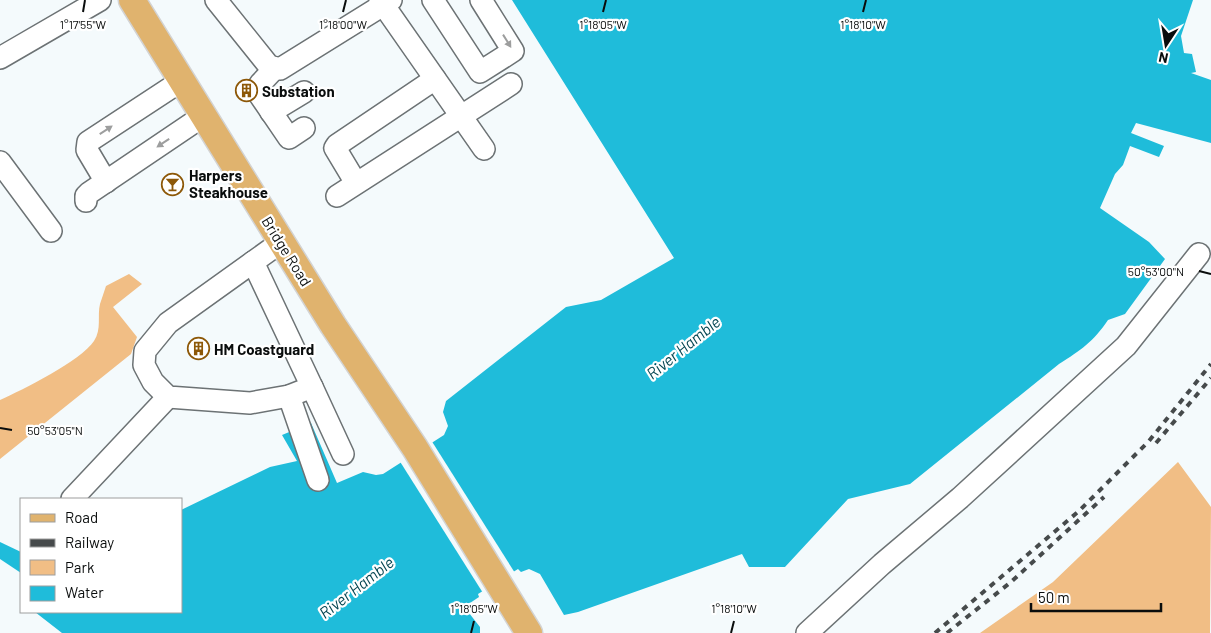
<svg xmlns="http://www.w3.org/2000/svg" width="1211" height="633" viewBox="0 0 1211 633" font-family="Barlow,sans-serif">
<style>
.green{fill:#f1be85}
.water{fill:#1fbcda}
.pier{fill:#f4fafc}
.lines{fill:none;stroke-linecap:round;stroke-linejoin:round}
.minor-casing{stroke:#6c7274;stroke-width:24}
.major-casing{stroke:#d3d3d3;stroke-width:29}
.minor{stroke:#fff;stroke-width:21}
.major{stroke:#e0b36e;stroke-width:26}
.rail{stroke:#464a4b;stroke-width:4;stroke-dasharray:6 6;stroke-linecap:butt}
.oneway{fill:#9d9e9e}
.ticks{fill:none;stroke:#0a0d0d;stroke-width:2}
.labels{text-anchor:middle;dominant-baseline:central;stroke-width:4.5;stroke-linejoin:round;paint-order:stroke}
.poi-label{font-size:15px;font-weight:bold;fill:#0a0d0d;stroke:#fff;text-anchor:start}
.street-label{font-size:15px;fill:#0a0d0d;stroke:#fff}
.water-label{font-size:16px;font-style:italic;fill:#054652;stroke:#fff}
.ticks-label{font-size:12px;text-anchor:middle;fill:#0a0d0d;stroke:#fff;stroke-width:4.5;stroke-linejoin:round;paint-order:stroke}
</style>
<rect width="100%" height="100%" fill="#f4fafc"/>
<g class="green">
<path d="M129,274L142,284L113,307L137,337L131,354L0,459V400C22,390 81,361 94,341C102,329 97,316 100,304C102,298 104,292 106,286Z"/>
<polygon points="1178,462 1211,507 1210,633 980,633 1053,582"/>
</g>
<g class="water">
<path d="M512,0H1193L1181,36L1184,53L1192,54L1196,72L1191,73L1211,80V143L1136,123L1131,133L1164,146L1159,157L1130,146L1123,165L1115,174L1100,208L1149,242L1165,259L1125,314L1108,320C1093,342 1081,350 1059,364L910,484L848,499L785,567H749L742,554L578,612L564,615L540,574L529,569L521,572L518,569L478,594L479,597L467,605L469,613L480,627V633H62L35,612H181V510L270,467L297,461L282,435L311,423L337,483L363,472L376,475L383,474L444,435L448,426L443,412L446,401L566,307L601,300L674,258Z"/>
<polygon points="0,542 21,552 21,573 0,559"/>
</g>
<polygon class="pier" points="431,440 515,573 483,593 399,460"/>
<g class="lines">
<defs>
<g id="minor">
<polyline points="216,0 269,66 280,69 391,0"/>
<polyline points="380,0 484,149"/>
<polyline points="433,0 480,72 513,51 481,0"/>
<polyline points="0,58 100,0"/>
<polyline points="275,68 260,84 259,94 289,138 304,128"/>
<polyline points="271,112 304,92"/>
<polyline points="0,162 51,231"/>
<polyline points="106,182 87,150 88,142 181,81"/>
<polyline points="356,183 335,148 337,145 435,79"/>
<polyline points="337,196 511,84"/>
<polyline points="86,201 86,196 89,193 203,116"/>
<polyline points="281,242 168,323 145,351 144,365 153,382 168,397 250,403 289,396 312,387 343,454"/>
<polyline points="253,262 312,387"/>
<polyline points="289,396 318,480"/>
<polyline points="72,499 168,397"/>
<polyline points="807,633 882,564 960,498 1126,346 1199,254"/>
</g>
<polyline id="major" points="132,0 333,325 415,448 529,633"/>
</defs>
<use href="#minor" class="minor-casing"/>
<use href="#major" class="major-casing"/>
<use href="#minor" class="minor"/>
<use href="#major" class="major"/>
<g class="rail">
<polyline points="1156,443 1211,378"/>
<polyline points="935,633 1079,511 1149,441 1211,364"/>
<polyline points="947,633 1011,582 1104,497"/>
</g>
</g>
<defs><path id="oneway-solid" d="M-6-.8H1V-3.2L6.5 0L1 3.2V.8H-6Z" transform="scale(1.25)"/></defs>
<g class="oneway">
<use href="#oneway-solid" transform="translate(507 41) rotate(58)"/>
<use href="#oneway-solid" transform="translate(106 130) rotate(-33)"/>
<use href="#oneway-solid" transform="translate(163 143) rotate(146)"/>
</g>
<path class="ticks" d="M83,12L85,0M343,12L346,0M603,12L606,0M863,12L866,0M1199,271L1211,274M0,428L12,430M471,633L474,621M731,633L734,621"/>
<defs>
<symbol id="building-ring" viewBox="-11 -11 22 22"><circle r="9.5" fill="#fff" stroke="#8d5808" stroke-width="1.5"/><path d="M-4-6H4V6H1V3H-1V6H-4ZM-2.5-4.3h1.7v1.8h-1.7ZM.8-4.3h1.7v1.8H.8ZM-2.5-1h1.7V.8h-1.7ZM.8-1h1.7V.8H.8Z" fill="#8d5808"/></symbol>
<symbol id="bar-ring" viewBox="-11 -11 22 22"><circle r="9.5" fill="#fff" stroke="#8d5808" stroke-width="1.5"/><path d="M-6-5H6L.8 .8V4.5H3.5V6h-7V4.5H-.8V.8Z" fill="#8d5808"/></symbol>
</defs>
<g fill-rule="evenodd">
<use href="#building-ring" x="234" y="78" width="25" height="25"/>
<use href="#bar-ring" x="160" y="172" width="25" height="25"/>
<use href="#building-ring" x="186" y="336" width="25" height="25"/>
</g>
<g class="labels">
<g class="poi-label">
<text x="262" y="91">Substation</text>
<text x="189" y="175">Harpers<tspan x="189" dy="17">Steakhouse</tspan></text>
<text x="214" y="349">HM Coastguard</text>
</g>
<g class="street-label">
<text transform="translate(287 251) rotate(58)">Bridge Road</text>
</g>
<g class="water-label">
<text transform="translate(683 347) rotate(-39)">River Hamble</text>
<text transform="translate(356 587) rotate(-38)">River Hamble</text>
</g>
</g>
<g class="ticks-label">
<text x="83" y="29">1°17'55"W</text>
<text x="343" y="29">1°18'00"W</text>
<text x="603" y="29">1°18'05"W</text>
<text x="863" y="29">1°18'10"W</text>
<text x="1156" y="276">50°53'00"N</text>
<text x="55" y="435">50°53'05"N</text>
<text x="474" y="613">1°18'05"W</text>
<text x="734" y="613">1°18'10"W</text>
</g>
<rect x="20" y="498" width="162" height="115" fill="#ffffff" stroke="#9d9e9e"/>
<rect x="30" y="514" width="25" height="8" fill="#e0b36e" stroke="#9d9e9e"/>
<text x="65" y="523" font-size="15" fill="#0a0d0d">Road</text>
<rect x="30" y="539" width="25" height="8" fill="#464a4b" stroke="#9d9e9e"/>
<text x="65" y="548" font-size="15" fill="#0a0d0d">Railway</text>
<rect x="30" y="560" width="25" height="15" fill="#f1be85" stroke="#9d9e9e"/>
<text x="65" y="573" font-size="15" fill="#0a0d0d">Park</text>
<rect x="30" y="586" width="25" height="15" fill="#1fbcda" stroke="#9d9e9e"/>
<text x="65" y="598" font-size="15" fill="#0a0d0d">Water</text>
<g transform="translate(1166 45) rotate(192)" stroke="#ffffff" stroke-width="4" paint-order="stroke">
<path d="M0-4L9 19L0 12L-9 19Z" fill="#0a0d0d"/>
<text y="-8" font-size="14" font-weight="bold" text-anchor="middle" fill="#0a0d0d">N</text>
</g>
<path d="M1031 603v8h130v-8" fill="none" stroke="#0a0d0d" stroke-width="2.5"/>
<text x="1038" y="603" font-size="15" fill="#0a0d0d" stroke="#ffffff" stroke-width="4" paint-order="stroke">50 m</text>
</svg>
